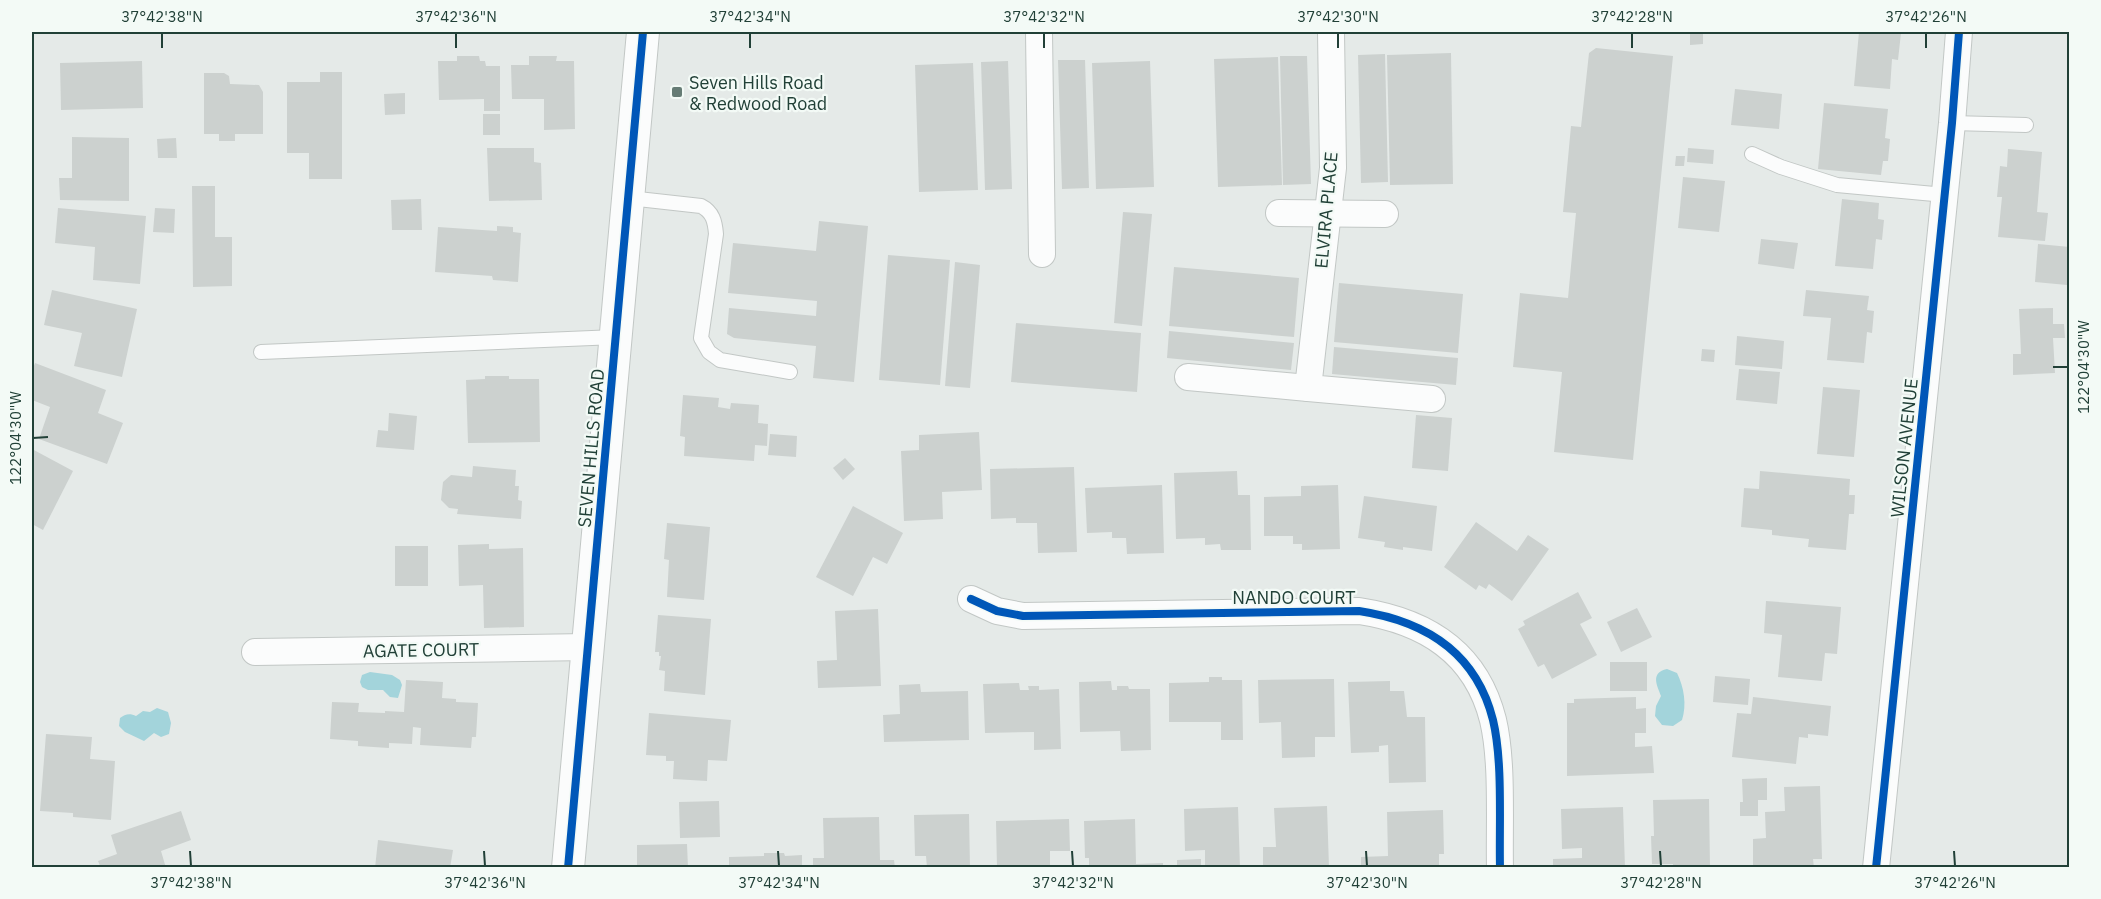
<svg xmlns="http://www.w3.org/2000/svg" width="2101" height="899" viewBox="0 0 2101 899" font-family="'IBM Plex Sans',sans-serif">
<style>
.water{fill:#a3d4db}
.building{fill:#ccd1cf}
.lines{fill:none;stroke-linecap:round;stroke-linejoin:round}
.service-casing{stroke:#c2c7c5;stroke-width:16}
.minor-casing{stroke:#c2c7c5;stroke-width:28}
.tertiary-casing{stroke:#c2c7c5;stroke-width:34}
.service{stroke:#fbfcfc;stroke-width:14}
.minor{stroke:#fbfcfc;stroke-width:26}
.tertiary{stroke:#fbfcfc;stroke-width:32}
.cycleway-casing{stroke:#f3faf6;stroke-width:11}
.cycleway{stroke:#0057b8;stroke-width:8}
.ticks{fill:none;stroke:#214037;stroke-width:2}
.poi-dot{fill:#667c75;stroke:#f3faf6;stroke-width:2}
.labels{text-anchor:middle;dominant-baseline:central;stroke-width:4.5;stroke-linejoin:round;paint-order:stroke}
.poi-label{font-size:18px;fill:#214037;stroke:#f3faf6;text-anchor:start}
.street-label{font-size:18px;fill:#214037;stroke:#f3faf6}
.neatline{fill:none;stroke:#214037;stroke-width:2}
.ticks-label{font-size:15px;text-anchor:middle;fill:#214037}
</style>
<rect width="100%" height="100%" fill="#e5eae8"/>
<g class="water">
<path d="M1667,669L1677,673C1684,687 1687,705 1682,720L1673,726L1662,725L1655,716L1656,706L1661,696C1657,685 1650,673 1667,669Z"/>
<polygon points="370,672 392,675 400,680 402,685 398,698 390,697 383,690 368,690 362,687 360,682 362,675"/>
<path d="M157,708L168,712L171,723L169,734L161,737L154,733L144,741L125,732L119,726L120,718C125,714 130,713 136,716L143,711L150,712Z"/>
</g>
<g class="building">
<polygon points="1690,32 1703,32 1703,44 1690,45"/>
<polygon points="1859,32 1901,33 1898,60 1892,59 1890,89 1854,86"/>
<polygon points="1596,48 1673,56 1633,460 1554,452 1562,372 1513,367 1520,293 1568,298 1576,213 1563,212 1571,126 1581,127 1589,53"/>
<polygon points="1451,53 1453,184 1390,185 1387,55"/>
<polygon points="1385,54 1388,182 1361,183 1358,55"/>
<polygon points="457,56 479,56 480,61 485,61 486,66 500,66 500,111 484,111 484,99 439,100 438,61 457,61"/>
<polygon points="529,56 557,56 556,61 574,61 575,129 544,130 544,99 512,99 511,65 529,65"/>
<polygon points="1280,56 1307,56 1311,184 1283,185"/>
<polygon points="1278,57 1282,185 1218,187 1214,59"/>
<polygon points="1058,60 1085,60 1089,188 1062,189"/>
<polygon points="142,61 143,108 61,110 60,63"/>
<polygon points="1008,61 1012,189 985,190 981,62"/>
<polygon points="1150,61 1154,187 1096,189 1092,63"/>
<polygon points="973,63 978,190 919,192 915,65"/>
<polygon points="320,72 342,72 342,179 309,179 309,153 287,153 287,82 320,82"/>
<polygon points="204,73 224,73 229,76 230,84 259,85 263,92 263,134 235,134 235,141 219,141 219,134 204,134"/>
<polygon points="1735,89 1782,94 1779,129 1731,125"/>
<polygon points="405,93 405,114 385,115 384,94"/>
<polygon points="1824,103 1888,109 1885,138 1890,139 1888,161 1883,161 1881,175 1818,169"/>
<rect x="483" y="114" width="17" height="21"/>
<polygon points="72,137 129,138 129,201 60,200 59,178 72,178"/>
<polygon points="176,138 177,158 158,158 157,139"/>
<polygon points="487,148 534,148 534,162 541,163 542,200 489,201"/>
<polygon points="1688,148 1714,150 1713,164 1687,162"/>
<polygon points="2008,149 2042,152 2037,212 2048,213 2045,241 1998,237 2002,197 1997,197 2000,166 2007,167"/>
<polygon points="1676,156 1685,156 1684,166 1675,166"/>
<polygon points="1683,177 1725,181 1719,232 1678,228"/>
<polygon points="192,186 215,186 215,237 232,237 232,286 193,287"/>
<polygon points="421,199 422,230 392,230 391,200"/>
<polygon points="1842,199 1879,203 1878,219 1884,220 1882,240 1876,239 1873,269 1835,266"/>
<polygon points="58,208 146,216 140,284 93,280 95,247 55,243"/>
<polygon points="155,208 175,209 174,233 153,232"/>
<polygon points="1123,212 1152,214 1142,326 1114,323"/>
<polygon points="819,221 868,226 854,382 813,378 816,346 734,338 727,334 729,308 816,316 817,301 728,293 733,243 816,251"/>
<polygon points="497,226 513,227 513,232 521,233 518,282 493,280 492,276 435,272 438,227 497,231"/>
<polygon points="1761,239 1798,243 1794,269 1758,264"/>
<polygon points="2038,244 2070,247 2067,285 2035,282"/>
<polygon points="888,255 950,260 940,385 879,380"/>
<polygon points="955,262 980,265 970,388 945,386"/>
<polygon points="1174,267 1299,278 1294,337 1169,326"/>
<polygon points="1339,283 1463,294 1458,353 1334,342"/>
<polygon points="52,290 137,309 122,377 74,366 82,333 44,325"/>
<polygon points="1806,290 1869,296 1867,310 1874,311 1872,333 1867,332 1864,363 1827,360 1831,318 1803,316"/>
<polygon points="2053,308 2053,324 2064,324 2065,338 2053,338 2055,373 2013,375 2013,354 2021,354 2019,309"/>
<polygon points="1016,323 1141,333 1137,392 1011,382"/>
<polygon points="1169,331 1294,343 1291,370 1167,358"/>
<polygon points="1737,336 1784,341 1782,369 1735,365"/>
<polygon points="1334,347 1458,358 1456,385 1332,374"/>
<polygon points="1702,349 1715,350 1714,362 1701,361"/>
<polygon points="35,363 106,390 98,413 123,423 107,464 39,439 50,407 32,400 32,371"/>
<polygon points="1739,369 1780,372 1777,404 1736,400"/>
<polygon points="485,376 509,376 509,379 539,379 540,442 468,443 466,380 485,379"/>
<polygon points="1823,387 1860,390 1854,457 1817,454"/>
<polygon points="683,395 719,398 718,407 730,409 731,403 759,405 758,423 768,424 767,446 755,445 754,461 684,456 685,437 680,436"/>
<polygon points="389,413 417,416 414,450 376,447 378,430 388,431"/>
<polygon points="1416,415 1452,418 1448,471 1412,468"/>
<polygon points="979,432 982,490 942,492 943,519 904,521 901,451 919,450 919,435"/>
<polygon points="770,434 797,436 796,457 768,455"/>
<polygon points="32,449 73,471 43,530 32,524"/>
<polygon points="845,458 855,469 843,480 833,468"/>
<polygon points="473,466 516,470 515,486 519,486 518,500 522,501 521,519 457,514 458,509 449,508 441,500 443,482 451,475 472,477"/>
<polygon points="1074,467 1077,552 1038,553 1037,523 1016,523 1016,518 991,519 990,469"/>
<polygon points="1237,471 1238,495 1250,495 1251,550 1221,550 1220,544 1205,545 1205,538 1176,539 1174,473"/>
<polygon points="1760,471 1850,479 1849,495 1855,495 1854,514 1849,514 1846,550 1808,547 1809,539 1772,535 1772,530 1741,527 1744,488 1759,489"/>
<polygon points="1162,485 1164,553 1127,554 1126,538 1112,538 1112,532 1087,533 1085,488"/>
<polygon points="1338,485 1340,549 1302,550 1302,544 1293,544 1293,536 1264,536 1264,497 1301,496 1301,486"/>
<polygon points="1364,496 1437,506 1432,551 1403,547 1403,550 1384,547 1385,542 1358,538"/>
<polygon points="853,506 903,533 887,564 873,557 853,596 816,577"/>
<polygon points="1476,522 1517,551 1528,535 1549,549 1512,601 1489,584 1486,589 1479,585 1476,590 1444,567"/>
<polygon points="667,523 710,527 704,600 667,597 669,560 664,559"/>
<polygon points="489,544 489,549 523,548 524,627 484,628 483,585 459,586 458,545"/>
<rect x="395" y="546" width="33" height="40"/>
<polygon points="1578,592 1592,618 1580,624 1597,655 1552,679 1544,664 1538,667 1518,629 1525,625 1523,621"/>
<polygon points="1766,601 1841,607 1837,654 1825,653 1822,681 1778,677 1782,635 1764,633"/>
<polygon points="1637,608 1652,637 1621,652 1607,622"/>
<polygon points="878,609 881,686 818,688 817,661 837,660 835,611"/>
<polygon points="658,615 711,619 705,695 664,691 665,671 659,670 661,656 659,656 659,652 655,652"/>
<rect x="1610" y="662" width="37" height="29"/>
<polygon points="1715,676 1750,679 1748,705 1713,702"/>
<polygon points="1209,677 1222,677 1222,680 1242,680 1243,740 1221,740 1221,722 1169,722 1169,683 1209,682"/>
<polygon points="1334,679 1335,737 1315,737 1315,757 1282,758 1281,722 1259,723 1258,680"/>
<polygon points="406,680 443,682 442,698 456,699 456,702 478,703 476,737 472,737 471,748 420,745 421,728 413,727 412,744 389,743 389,748 358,746 358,741 330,739 332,702 359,703 358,712 385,713 385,711 404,712"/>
<polygon points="1111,681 1112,690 1117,690 1117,686 1128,686 1129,689 1150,689 1151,750 1121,751 1120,731 1080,732 1079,682"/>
<polygon points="1390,681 1390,691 1404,691 1407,717 1425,717 1426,782 1389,783 1388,745 1379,746 1379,752 1351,753 1348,682"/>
<polygon points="1019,683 1020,690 1029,690 1028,686 1039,686 1039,690 1059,689 1061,749 1034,750 1034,732 985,733 983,684"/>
<polygon points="920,684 921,692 968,691 969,740 884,742 883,715 900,714 899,685"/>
<polygon points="1636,697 1636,709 1646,708 1646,733 1635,733 1635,747 1652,746 1654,773 1567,776 1567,703 1574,703 1574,699"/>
<polygon points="1753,697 1831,706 1828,736 1808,734 1808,738 1799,737 1796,764 1732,757 1737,713 1751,714"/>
<polygon points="649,713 731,720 727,761 708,760 707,781 673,779 674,761 666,761 666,756 646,755"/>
<polygon points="46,734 92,737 90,759 115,761 111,820 73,817 73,813 40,811"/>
<polygon points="1767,778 1767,800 1758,800 1758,816 1740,816 1740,802 1743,802 1742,779"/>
<polygon points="1820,786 1822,859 1813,859 1814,868 1753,868 1753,839 1766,838 1765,812 1785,811 1784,787"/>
<polygon points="1709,799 1710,868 1673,868 1673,864 1652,864 1651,836 1654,836 1653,800"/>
<polygon points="719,801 720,837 680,838 679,802"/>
<polygon points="1327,806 1329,868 1263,868 1263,847 1276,847 1274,808"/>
<polygon points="1238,807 1240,868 1205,868 1205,850 1185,851 1184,809"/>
<polygon points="1623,807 1625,868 1553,868 1553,859 1582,858 1582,848 1562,849 1561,809"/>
<polygon points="1443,810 1444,854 1439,854 1439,868 1361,868 1361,857 1388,856 1387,812"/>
<polygon points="181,811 191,840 161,851 166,868 101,868 98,861 117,854 111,835"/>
<polygon points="969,814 970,868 927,868 926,856 915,856 914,815"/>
<polygon points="879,817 880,860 894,860 895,868 813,868 813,858 824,858 823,818"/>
<polygon points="1069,819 1070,851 1050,851 1050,868 997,868 996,821"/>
<polygon points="1135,819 1136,864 1163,863 1163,868 1089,868 1089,858 1085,858 1084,821"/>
<polygon points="378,840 453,850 450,868 375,868"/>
<polygon points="687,844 688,868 637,868 637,845"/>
<polygon points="764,853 784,853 785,856 802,855 802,868 729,868 729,857 764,856"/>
<polygon points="1201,859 1201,868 1177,868 1177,860"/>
</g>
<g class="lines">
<defs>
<g id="service">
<polyline points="1952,123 2026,125"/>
<polyline points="1752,154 1781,167 1837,185 1945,195"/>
<path d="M629,198L701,206C713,212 715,222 716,234L701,338L709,352L720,360L790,372"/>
<polyline points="261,352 616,337"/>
</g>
<g id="minor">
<polyline points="1039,32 1042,254"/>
<polyline points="1331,32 1333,168 1308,388 1432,399"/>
<polyline points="1279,213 1385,214"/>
<polyline points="1188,377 1308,388"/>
<path d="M971,599L997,611L1023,616L1359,611C1425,621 1476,652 1493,720C1503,762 1499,823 1500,868"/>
<polyline points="255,652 588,647"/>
<polyline points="1876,868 1952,123 1959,32"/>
</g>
<polyline id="tertiary" points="568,868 643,32"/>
</defs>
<use href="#service" class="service-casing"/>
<use href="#minor" class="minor-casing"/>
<use href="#tertiary" class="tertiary-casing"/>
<use href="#service" class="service"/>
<use href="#minor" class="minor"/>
<use href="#tertiary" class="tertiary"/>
<defs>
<g id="cycleway">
<path d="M971,599L997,611L1023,616L1359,611C1425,621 1476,652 1493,720C1503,762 1499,823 1500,868"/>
<polyline points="568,868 643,32"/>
<polyline points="1876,868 1952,123 1959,32"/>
</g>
</defs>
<use href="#cycleway" class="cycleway-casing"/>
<use href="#cycleway" class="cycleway"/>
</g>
<path class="ticks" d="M162,33V48M456,33V48M750,33V48M1044,33V48M1338,33V48M1632,33V48M1926,33V48M2053,367H2068M33,438L48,437M190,851L191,866M484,851L485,866M778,851L779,866M1072,851L1073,866M1366,851L1367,866M1660,851L1661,866M1954,851L1955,866"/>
<rect class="poi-dot" x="671" y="86" width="12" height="12" rx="3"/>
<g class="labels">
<g class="poi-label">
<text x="689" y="82">Seven Hills Road<tspan x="689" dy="21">&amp; Redwood Road</tspan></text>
</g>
<g class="street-label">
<text transform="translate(1326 210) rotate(-85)">ELVIRA PLACE</text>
<text transform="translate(591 448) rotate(-85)">SEVEN HILLS ROAD</text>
<text transform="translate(1904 448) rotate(-84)">WILSON AVENUE</text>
<text x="1294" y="597">NANDO COURT</text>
<text transform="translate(421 650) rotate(-1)">AGATE COURT</text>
</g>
</g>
<rect width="2101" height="899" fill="none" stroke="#f3faf6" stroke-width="66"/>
<rect x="33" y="33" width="2035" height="833" class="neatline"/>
<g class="ticks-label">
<text x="162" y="22">37°42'38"N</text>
<text x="456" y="22">37°42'36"N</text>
<text x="750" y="22">37°42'34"N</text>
<text x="1044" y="22">37°42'32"N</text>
<text x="1338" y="22">37°42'30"N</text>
<text x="1632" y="22">37°42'28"N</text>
<text x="1926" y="22">37°42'26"N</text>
<text transform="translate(2084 367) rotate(-90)" y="5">122°04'30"W</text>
<text transform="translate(16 438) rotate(-90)" y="5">122°04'30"W</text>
<text x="191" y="888">37°42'38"N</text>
<text x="485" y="888">37°42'36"N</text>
<text x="779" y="888">37°42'34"N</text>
<text x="1073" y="888">37°42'32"N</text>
<text x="1367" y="888">37°42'30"N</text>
<text x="1661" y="888">37°42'28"N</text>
<text x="1955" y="888">37°42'26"N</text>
</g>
</svg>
